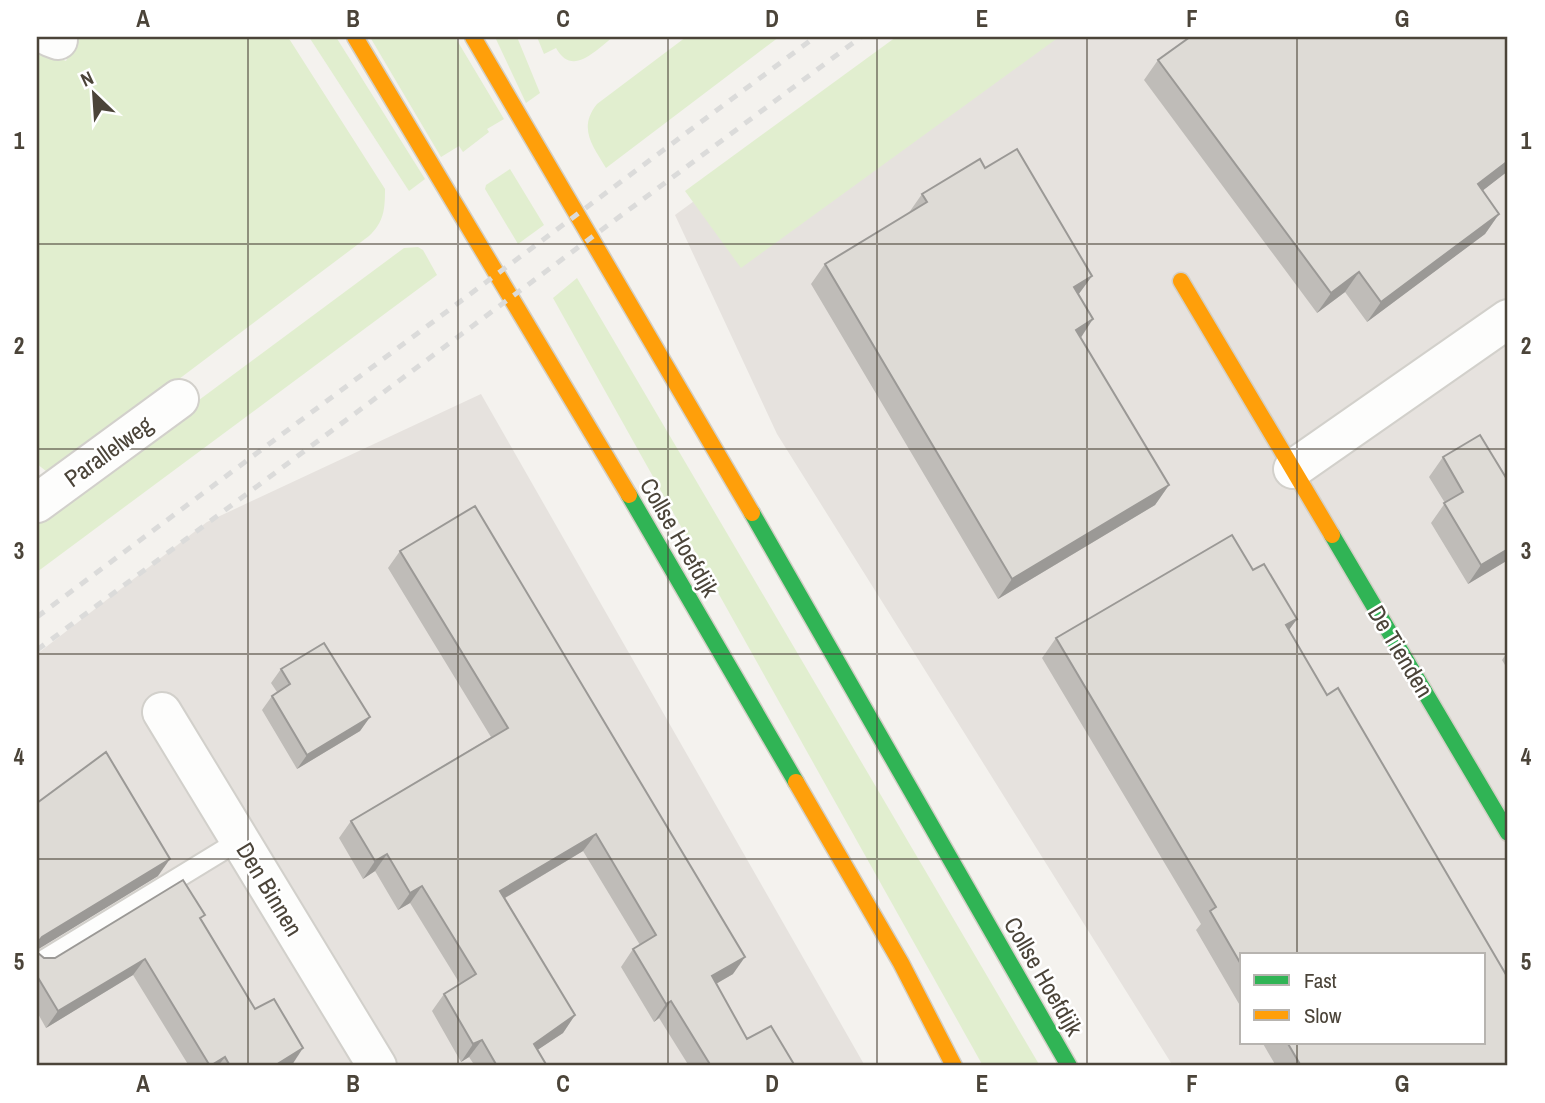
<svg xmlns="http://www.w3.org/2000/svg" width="1545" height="1103" viewBox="0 0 1545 1103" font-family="'Archivo Narrow',sans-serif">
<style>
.industrial{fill:#e6e2de;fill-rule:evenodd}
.green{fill:#e1eecf}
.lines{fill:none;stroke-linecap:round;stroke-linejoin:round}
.lane-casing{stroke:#d2d0cb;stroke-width:23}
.street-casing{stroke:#d2d0cb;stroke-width:42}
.fast-casing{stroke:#d3cfc5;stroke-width:19}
.slow-casing{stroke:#d3cfc5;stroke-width:19}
.lane{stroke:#fdfdfc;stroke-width:19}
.street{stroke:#fdfdfc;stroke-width:38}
.fast{stroke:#30b455;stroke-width:16}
.slow{stroke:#ff9f0a;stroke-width:16}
.rail{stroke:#dbdbda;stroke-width:5;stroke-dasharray:9 9;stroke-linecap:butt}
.wall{fill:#bfbcb8}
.shaded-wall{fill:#9b9996}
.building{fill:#dedbd6;stroke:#9b9996;stroke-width:2}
.grid{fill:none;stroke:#4b4439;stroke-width:2;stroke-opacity:0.55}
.labels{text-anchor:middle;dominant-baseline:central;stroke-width:5;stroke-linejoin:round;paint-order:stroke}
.street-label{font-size:24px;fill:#4b4439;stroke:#fff}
.neatline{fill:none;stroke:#4b4439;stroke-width:2.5}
.grid-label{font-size:23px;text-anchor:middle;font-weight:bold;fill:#4b4439}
</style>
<rect width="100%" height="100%" fill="#f4f2ee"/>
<g class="industrial">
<path d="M919,37H1508V1066H1173L777,434L675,215ZM1242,954H1484V1042H1242Z"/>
<polygon points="481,394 865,1066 37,1066 37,654 207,522"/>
</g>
<g class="green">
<path d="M76,37H288L385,189C385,209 384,222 369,236L179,379L147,398L46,471L37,464V49L66,61Z"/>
<polygon points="309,37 336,37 425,179 409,191"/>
<polygon points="370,37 455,37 504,119 487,129 489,132 463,152 459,146 441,157"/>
<polygon points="495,37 517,37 540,93 526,103"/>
<path d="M537,37H613C595,51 572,77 556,48L544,54Z"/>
<path d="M686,37H779L606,168C592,145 578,128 597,104Z"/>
<polygon points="896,37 1059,37 741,268 685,191"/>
<polygon points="510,169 544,225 518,244 485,189 486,185"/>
<polygon points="418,247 423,250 437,275 37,572 37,520 404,248"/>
<polygon points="577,278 1040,1066 983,1066 553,298"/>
</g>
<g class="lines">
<defs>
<polyline id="lane" points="37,964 240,840"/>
<g id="street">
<polyline points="50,37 58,40"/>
<polyline points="1293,469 1508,319"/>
<polyline points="37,503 179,399"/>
<polyline points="162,712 377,1066"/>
</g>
<g id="fast">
<polyline points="629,495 796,782"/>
<polyline points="752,513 1069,1066"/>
<polyline points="1332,535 1508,833"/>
</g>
<g id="slow">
<polyline points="355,37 629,495"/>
<polyline points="473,37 752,513"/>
<polyline points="1181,281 1332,535"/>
<polyline points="796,782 901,963 954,1066"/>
</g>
</defs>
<use href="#lane" class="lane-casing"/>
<use href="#street" class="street-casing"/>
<use href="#fast" class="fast-casing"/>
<use href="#slow" class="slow-casing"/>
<use href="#lane" class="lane"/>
<use href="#street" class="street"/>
<use href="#fast" class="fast"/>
<use href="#slow" class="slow"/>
<g class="rail">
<polyline points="37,617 815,37"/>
<polyline points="37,650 861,37"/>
</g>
</g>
<g class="wall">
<polygon points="1158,60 1508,171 1482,191 1499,214 1485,234 1367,322 1345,292 1317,313 1144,80"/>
<polygon points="985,168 1092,276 1078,295 1081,338 1169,485 1155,505 998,599 811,284 825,264 908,214 922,194"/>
<polygon points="1443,457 1508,481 1508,560 1468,584 1431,523 1445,503 1429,477"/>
<polygon points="400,551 733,974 716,984 747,1039 795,1066 689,1066 659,1018 654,1022 621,967 633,949 640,945 583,851 505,898 575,1015 563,1033 537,1050 547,1066 475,1066 469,1057 461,1062 432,1011 444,994 460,984 410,903 398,910 375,871 363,879 339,838 351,821 491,737 388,568"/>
<polygon points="1253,570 1297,619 1289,630 1508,1066 1276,1066 1262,1042 1484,1042 1242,954 1242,1009 1196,930 1201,924 1042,658 1056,638"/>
<polygon points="1508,651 1508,670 1502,660"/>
<polygon points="281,669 370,717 360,731 297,769 262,710 272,696 277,692 271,683"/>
<polygon points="37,803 158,876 38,949 38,953 44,958 55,958 202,920 255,1009 292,1065 289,1066 189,1066 133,975 46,1028 37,1012"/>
</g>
<g class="shaded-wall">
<polygon points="1508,161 1508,171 1464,205 1478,184"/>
<polygon points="1499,214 1485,234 1367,322 1381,302"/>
<polygon points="1359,272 1345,292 1317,313 1331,293"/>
<polygon points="1092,276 1078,295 1074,287"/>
<polygon points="1093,319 1080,339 1076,330"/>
<polygon points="1169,485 1155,505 998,599 1012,579"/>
<polygon points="1508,549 1508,560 1468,584 1481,565"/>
<polygon points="1297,619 1283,638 1286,625"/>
<polygon points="370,717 360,731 297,769 307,755"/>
<polygon points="596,834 583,851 488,908 500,891"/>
<polygon points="387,854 375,871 363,879 375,861"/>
<polygon points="170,859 158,876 37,950 37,943 42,937"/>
<polygon points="422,886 410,903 398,910 410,893"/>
<polygon points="745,957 733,974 700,993 712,976"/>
<polygon points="145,959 133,975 46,1028 58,1011"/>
<polygon points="671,1001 659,1018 654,1022 666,1004"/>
<polygon points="575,1015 563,1033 521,1061 534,1044"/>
<polygon points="482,1040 469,1057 461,1062 473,1044"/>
<polygon points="303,1048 292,1065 289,1066 275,1066"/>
<polygon points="225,1057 218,1066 210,1066"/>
</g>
<g class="building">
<polygon points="1190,37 1508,37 1508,161 1478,184 1499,214 1381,302 1359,272 1331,293 1158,60"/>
<polygon points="1017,149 1092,276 1074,287 1093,319 1076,330 1169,485 1012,579 825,264 927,202 922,194 980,159 985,168"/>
<polygon points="1480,435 1508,481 1508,549 1481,565 1444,503 1463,492 1443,457"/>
<polygon points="475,506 745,957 712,976 747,1039 771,1026 795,1066 711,1066 671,1001 666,1004 633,949 656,935 596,834 500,891 575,1015 534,1044 547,1066 497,1066 482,1040 473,1044 444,994 476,974 422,886 410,893 387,854 375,861 351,821 508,728 400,551"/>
<polygon points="1232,535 1253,570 1264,564 1297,619 1286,625 1327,695 1338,688 1508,978 1508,1066 1301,1066 1287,1042 1484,1042 1484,954 1242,954 1242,966 1210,911 1216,907 1056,638"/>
<polygon points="324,643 370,717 307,755 272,696 290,684 281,669"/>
<polygon points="106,752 170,859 42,937 38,942 38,953 44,958 55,958 183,880 205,915 200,918 255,1009 274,999 303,1048 276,1065 277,1066 230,1066 225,1057 210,1066 145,959 58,1011 37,976 37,803"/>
</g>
<path class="grid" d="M248,37V1066M458,37V1066M668,37V1066M877,37V1066M1087,37V1066M1297,37V954M37,244H1508M37,449H1508M37,654H1508M37,859H1508M1297,1042V1066"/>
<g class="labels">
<g class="street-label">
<text transform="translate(108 451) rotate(-36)">Parallelweg</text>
<text transform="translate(680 537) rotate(60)">Collse Hoefdijk</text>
<text transform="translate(1401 651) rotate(59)">De Tienden</text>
<text transform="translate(270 889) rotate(59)">Den Binnen</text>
<text transform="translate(1044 976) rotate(60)">Collse Hoefdijk</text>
</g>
</g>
<rect width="1545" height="1103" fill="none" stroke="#ffffff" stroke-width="77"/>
<rect x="1240" y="953" width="245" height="91" fill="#ffffff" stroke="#b7b4b0" stroke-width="2"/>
<rect x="1254" y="975" width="35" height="10" fill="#30b455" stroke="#b7b4b0" stroke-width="2"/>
<text x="1304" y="988" font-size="21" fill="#4b4439">Fast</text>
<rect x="1254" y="1010" width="35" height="10" fill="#ff9f0a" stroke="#b7b4b0" stroke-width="2"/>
<text x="1304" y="1023" font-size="21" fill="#4b4439">Slow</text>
<g transform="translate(94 94) rotate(335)" stroke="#ffffff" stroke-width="5" paint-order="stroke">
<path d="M0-5L12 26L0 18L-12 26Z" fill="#4b4439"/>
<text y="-10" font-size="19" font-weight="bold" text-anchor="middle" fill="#4b4439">N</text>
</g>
<rect x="38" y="38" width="1468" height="1026" class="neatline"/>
<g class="grid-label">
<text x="143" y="27">A</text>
<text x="353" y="27">B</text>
<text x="563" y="27">C</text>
<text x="772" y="27">D</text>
<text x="982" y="27">E</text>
<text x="1192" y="27">F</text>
<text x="1402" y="27">G</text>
<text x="19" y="149">1</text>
<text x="1526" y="149">1</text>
<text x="19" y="354">2</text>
<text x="1526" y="354">2</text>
<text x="19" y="559">3</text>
<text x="1526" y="559">3</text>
<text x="19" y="765">4</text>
<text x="1526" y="765">4</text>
<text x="19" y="970">5</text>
<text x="1526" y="970">5</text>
<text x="143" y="1092">A</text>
<text x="353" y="1092">B</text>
<text x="563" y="1092">C</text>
<text x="772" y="1092">D</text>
<text x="982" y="1092">E</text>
<text x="1192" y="1092">F</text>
<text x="1402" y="1092">G</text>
</g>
</svg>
